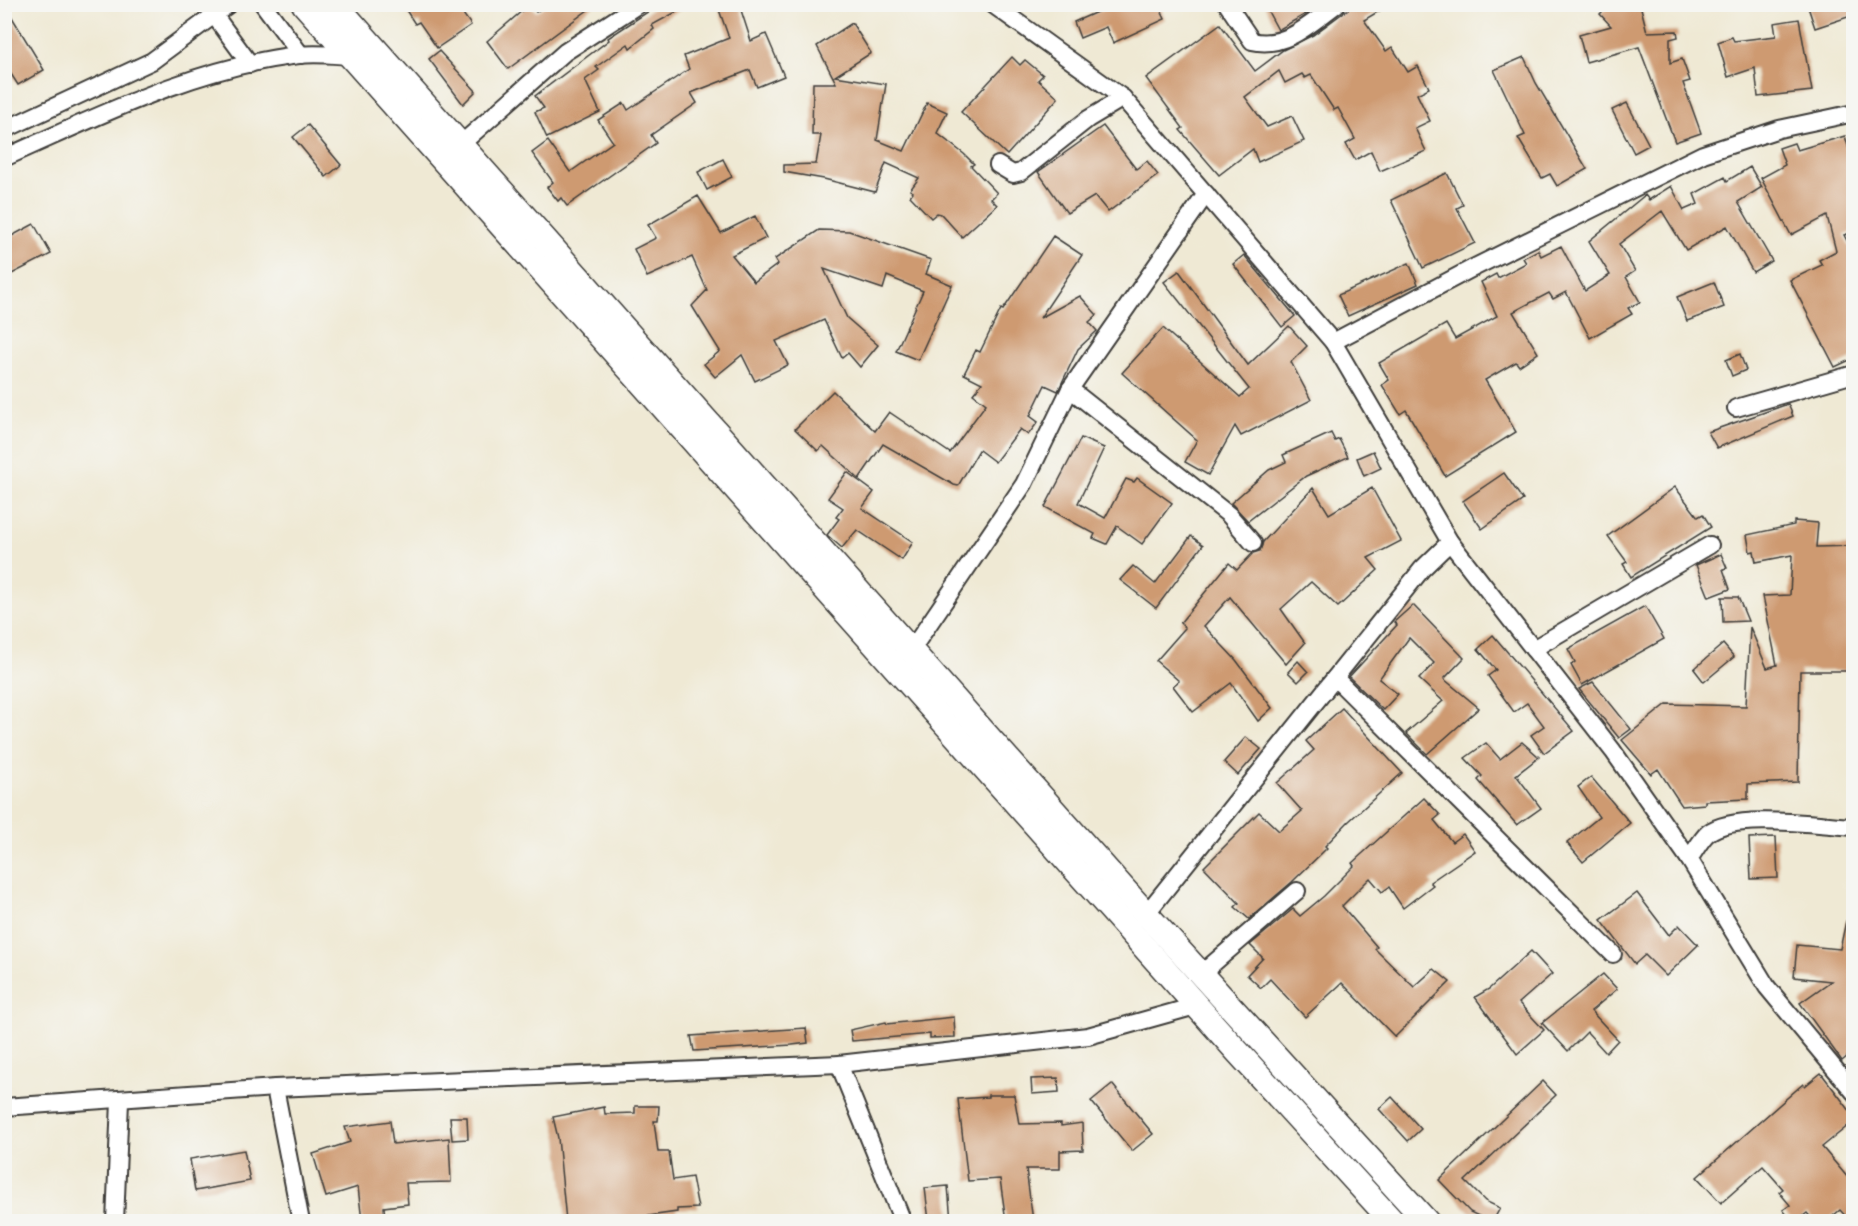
<svg xmlns="http://www.w3.org/2000/svg" width="1858" height="1226" viewBox="0 0 1858 1226" font-family="'IM FELL Double Pica',serif">
<style>
.building{fill:#ce9a71}
.lines{fill:none;stroke-linecap:round;stroke-linejoin:round}
.street-casing{stroke:#3c3b38;stroke-width:20}
.secondary-casing{stroke:#3c3b38;stroke-width:27}
.street{stroke:#fff;stroke-width:16}
.secondary{stroke:#fff;stroke-width:24}
</style>
<rect width="100%" height="100%" fill="#f6f6f2"/>
<filter id="ink" filterUnits="userSpaceOnUse"><feTurbulence type="fractalNoise" baseFrequency=".0167" numOctaves="2"/><feDisplacementMap in="SourceGraphic" scale="12" xChannelSelector="R" yChannelSelector="G"/><feConvolveMatrix kernelMatrix="1 2 1 2 8 2 1 2 1" color-interpolation-filters="sRGB"/></filter>
<filter id="wash" filterUnits="userSpaceOnUse"><feTurbulence type="fractalNoise" baseFrequency=".008" numOctaves="4" result="noise"/><feDisplacementMap in="SourceGraphic" scale="24" xChannelSelector="R" yChannelSelector="G"/><feGaussianBlur stdDeviation="1.35" result="paint"/><feColorMatrix in="noise" values="0 0 0 0 0 0 0 0 0 0 0 0 0 0 0 0 0 1.4 0 .05"/><feComposite in="paint" operator="in"/></filter>
<g filter="url(#wash)">
<rect width="100%" height="100%" fill="#efe9d4"/>
<g id="blocks">
<g class="building">
<polygon points="4,4 44,70 18,85 4,63"/>
<polygon points="402,4 456,4 471,25 437,48 419,22 415,24"/>
<polygon points="530,4 536,12 548,4 596,4 508,69 487,41"/>
<polygon points="664,4 691,4 652,25 654,29 630,48 628,44 596,67 599,70 585,80 600,112 547,138 535,112 544,108 535,96 609,40 608,38 655,7"/>
<polygon points="717,4 739,4 751,41 766,34 784,76 757,87 750,70 691,93 697,103 651,135 656,143 567,206 561,198 558,201 547,187 553,182 532,153 548,141 570,172 613,142 598,120 624,103 628,110 689,69 684,56 729,38"/>
<polygon points="1115,4 1158,4 1165,19 1113,43 1106,27 1080,38 1074,22"/>
<polygon points="1264,4 1307,4 1311,11 1278,30"/>
<polygon points="1355,4 1391,4 1364,20 1386,51 1392,47 1408,72 1418,66 1429,88 1417,94 1430,121 1415,128 1426,151 1380,171 1371,151 1355,160 1346,144 1355,139 1338,108 1334,110 1311,75 1305,78 1302,74 1285,83 1279,71 1245,97 1267,127 1292,116 1304,141 1258,162 1253,149 1219,175 1180,130 1183,128 1146,78 1220,24 1255,71 1283,50 1313,35"/>
<polygon points="1610,4 1640,4 1647,32 1677,31 1678,37 1670,39 1670,63 1682,59 1690,81 1683,83 1701,133 1675,142 1639,47 1586,62 1579,35 1611,26 1600,14"/>
<polygon points="1807,4 1854,4 1854,15 1815,28"/>
<polygon points="1799,19 1812,91 1758,97 1755,68 1728,77 1718,42 1732,37 1734,41 1776,36 1774,23"/>
<polygon points="852,23 871,53 835,76 886,84 877,140 904,151 927,103 947,112 937,133 964,154 974,164 971,166 997,193 991,199 997,205 962,237 941,214 937,213 931,218 910,196 913,192 910,190 919,178 886,163 875,192 824,179 784,172 784,165 816,164 821,135 812,135 813,83 836,83 817,46"/>
<polygon points="439,51 476,91 463,104 429,59"/>
<polygon points="1012,57 1020,65 1025,60 1043,75 1038,80 1058,98 1007,155 961,112"/>
<polygon points="1524,57 1536,83 1587,169 1557,186 1550,174 1542,178 1518,138 1525,135 1494,70"/>
<polygon points="1627,103 1649,145 1634,153 1612,110"/>
<polygon points="308,125 341,165 326,177 293,137"/>
<polygon points="1103,126 1136,169 1147,161 1158,175 1108,212 1095,196 1067,213 1038,172"/>
<polygon points="1845,136 1854,166 1854,232 1844,235 1854,254 1854,358 1835,367 1790,280 1822,265 1819,260 1836,251 1827,216 1791,235 1761,178 1785,165 1779,148 1794,143 1797,150"/>
<polygon points="723,159 732,177 707,190 698,172"/>
<polygon points="1750,167 1762,187 1738,202 1772,261 1753,272 1727,226 1686,250 1662,211 1619,244 1635,271 1626,277 1640,302 1628,308 1632,314 1590,338 1566,292 1553,299 1549,293 1513,312 1538,353 1519,366 1516,362 1485,380 1516,432 1445,476 1406,410 1400,414 1382,385 1389,380 1379,363 1446,324 1455,339 1497,316 1481,282 1496,274 1498,278 1526,263 1523,258 1538,250 1541,256 1561,246 1585,291 1610,275 1589,241 1645,195 1649,200 1671,186 1684,210 1698,204 1694,194 1725,177 1727,181"/>
<polygon points="1447,173 1463,205 1457,208 1475,243 1423,268 1391,200"/>
<polygon points="698,196 721,233 755,216 766,238 732,255 754,282 778,264 775,259 819,230 849,231 931,260 926,274 952,285 918,360 896,351 923,291 887,276 883,289 824,269 847,318 878,345 860,367 848,353 842,358 824,320 776,341 788,365 755,381 742,355 715,377 704,364 720,351 692,306 707,290 692,257 647,277 634,249 656,238 648,225"/>
<polygon points="34,224 51,254 4,278 4,240"/>
<polygon points="1053,236 1082,255 1040,318 1080,296 1097,315 1089,322 1097,331 1078,349 1058,391 1045,385 1030,416 1038,422 1028,435 1020,429 995,462 979,450 958,486 954,485 883,444 859,479 823,446 818,451 795,429 833,391 875,431 889,412 950,453 986,404 973,394 982,383 964,374 976,350 980,352 1001,309 1003,310"/>
<polygon points="1244,255 1295,316 1282,327 1233,264"/>
<polygon points="1409,263 1418,284 1348,316 1338,295"/>
<polygon points="1179,271 1248,365 1289,326 1307,346 1291,362 1311,400 1241,436 1235,426 1208,475 1185,462 1197,440 1122,373 1163,328 1240,397 1249,389 1164,282"/>
<polygon points="1714,282 1724,307 1687,321 1677,297"/>
<polygon points="1740,354 1746,370 1732,376 1726,360"/>
<polygon points="1788,404 1793,416 1717,448 1708,432"/>
<polygon points="1331,433 1335,441 1339,439 1348,457 1306,476 1248,521 1231,503 1269,470 1286,462 1283,455"/>
<polygon points="1081,438 1104,448 1078,503 1105,518 1126,479 1134,482 1137,478 1172,503 1142,544 1117,526 1107,544 1093,538 1095,534 1045,507"/>
<polygon points="1373,451 1381,468 1364,476 1357,458"/>
<polygon points="847,472 874,492 862,508 913,542 902,560 857,530 842,548 827,535 839,519 836,517 843,508 828,498"/>
<polygon points="1504,473 1523,500 1482,529 1463,501"/>
<polygon points="1675,487 1698,517 1703,514 1711,527 1631,577 1623,564 1627,562 1608,536"/>
<polygon points="1313,488 1329,514 1372,488 1401,541 1368,558 1378,570 1338,607 1311,582 1281,609 1305,643 1286,664 1230,597 1204,626 1236,660 1272,708 1258,721 1231,683 1193,712 1173,686 1179,681 1156,661 1185,628 1180,623 1229,563 1237,570 1253,553 1260,551 1263,542"/>
<polygon points="1794,521 1818,523 1816,547 1854,546 1854,671 1800,671 1798,782 1748,784 1748,799 1705,801 1705,804 1682,806 1658,769 1651,774 1622,740 1667,704 1746,706 1750,627 1767,668 1777,665 1763,596 1790,595 1792,555 1756,562 1754,551 1750,552 1747,535 1794,525"/>
<polygon points="1191,536 1203,545 1156,608 1120,580 1133,566 1155,584"/>
<polygon points="1721,554 1727,568 1723,569 1730,589 1709,597 1696,565"/>
<polygon points="1722,597 1738,597 1748,621 1723,622"/>
<polygon points="1413,605 1464,658 1444,679 1479,708 1427,754 1406,733 1443,701 1419,679 1434,663 1409,638 1379,679 1398,694 1383,710 1349,677 1397,625 1394,622"/>
<polygon points="1645,606 1664,639 1582,685 1571,665 1575,662 1568,649"/>
<polygon points="1493,635 1574,731 1544,753 1531,735 1544,726 1527,703 1514,712 1488,676 1496,670 1478,649"/>
<polygon points="1723,644 1734,657 1704,682 1694,669"/>
<polygon points="1298,661 1308,672 1298,682 1288,672"/>
<polygon points="1593,682 1631,729 1619,738 1579,689"/>
<polygon points="1342,708 1402,773 1348,822 1325,846 1327,848 1292,882 1249,919 1235,907 1239,903 1204,867 1259,812 1279,831 1302,811 1277,783 1314,750 1306,741"/>
<polygon points="1246,737 1261,749 1238,775 1224,762"/>
<polygon points="1522,742 1539,757 1516,775 1541,808 1517,825 1478,780 1482,776 1465,758 1486,743 1500,759"/>
<polygon points="1591,777 1630,823 1583,862 1567,843 1599,817 1578,787"/>
<polygon points="1424,798 1440,815 1434,820 1452,842 1463,834 1475,851 1430,882 1433,885 1403,908 1389,887 1382,892 1370,878 1342,906 1377,947 1375,949 1414,987 1434,969 1450,982 1395,1037 1342,983 1305,1017 1270,979 1261,988 1247,975 1263,958 1250,945 1293,909 1300,916 1324,896 1354,866 1352,863"/>
<polygon points="1776,837 1778,878 1751,879 1749,838"/>
<polygon points="1637,893 1669,935 1679,925 1698,945 1666,976 1645,955 1635,964 1601,920"/>
<polygon points="1846,921 1854,921 1854,1051 1842,1061 1800,1003 1831,981 1794,977 1797,945 1840,949"/>
<polygon points="1531,951 1552,974 1519,1003 1544,1030 1517,1054 1475,997 1489,989"/>
<polygon points="1603,974 1617,989 1591,1011 1618,1040 1606,1053 1587,1032 1568,1051 1542,1023"/>
<polygon points="954,1017 955,1037 930,1038 930,1034 852,1041 850,1030 886,1022 887,1024"/>
<polygon points="806,1028 808,1043 792,1045 694,1051 691,1036"/>
<polygon points="1821,1073 1854,1116 1854,1121 1822,1147 1854,1185 1854,1221 1850,1221 1840,1210 1827,1221 1814,1221 1807,1213 1797,1221 1792,1221 1783,1210 1790,1205 1779,1192 1783,1189 1763,1166 1721,1203 1697,1177 1803,1084 1805,1086"/>
<polygon points="1058,1078 1059,1092 1032,1094 1031,1079"/>
<polygon points="1543,1081 1556,1095 1465,1181 1485,1201 1500,1208 1493,1221 1489,1221 1470,1212 1439,1180"/>
<polygon points="1112,1084 1153,1134 1132,1151 1091,1101"/>
<polygon points="988,1095 1014,1095 1019,1124 1061,1123 1061,1126 1082,1123 1083,1150 1060,1151 1060,1169 1026,1169 1033,1221 1006,1221 1000,1179 968,1181 958,1099 988,1097"/>
<polygon points="1392,1097 1421,1129 1408,1141 1379,1109"/>
<polygon points="635,1106 659,1106 658,1121 654,1121 658,1152 669,1152 673,1180 692,1177 698,1208 677,1209 677,1212 613,1221 566,1221 558,1138 553,1117 604,1107 605,1114 635,1113"/>
<polygon points="450,1117 467,1117 468,1139 452,1140"/>
<polygon points="390,1121 393,1144 449,1138 451,1182 406,1183 408,1204 384,1207 385,1221 362,1221 358,1187 326,1197 313,1154 350,1142 345,1127"/>
<polygon points="244,1150 250,1181 195,1191 190,1159"/>
<polygon points="948,1186 951,1221 929,1221 925,1188"/>
</g>
</g>
</g>
<g filter="url(#ink)">
<use href="#blocks" fill-opacity="0" stroke="#3c3b38" stroke-width="1.5"/>
<g class="lines">
<defs>
<g id="street">
<polyline points="263,4 301,55"/>
<polyline points="992,4 1123,98 1333,342 1450,542 1613,751 1689,859 1767,987 1854,1092"/>
<path d="M1227,4L1252,41C1286,49 1311,23 1337,4"/>
<polyline points="214,15 250,64"/>
<polyline points="4,130 152,61 229,4"/>
<polyline points="460,145 565,52 639,4"/>
<path d="M4,158C99,116 195,67 299,55C316,53 334,55 350,56"/>
<polyline points="998,165 1013,174 1021,172 1088,119 1123,98"/>
<polyline points="1333,342 1471,269 1703,154 1779,129 1854,113"/>
<polyline points="1070,389 1229,515 1253,543"/>
<polyline points="1736,408 1854,374"/>
<polyline points="912,649 1024,484 1070,389 1206,194"/>
<polyline points="1533,649 1710,545"/>
<polyline points="1335,678 1613,954"/>
<path d="M1689,859C1695,851 1701,839 1708,833C1734,812 1820,825 1854,827"/>
<polyline points="1146,914 1422,569 1450,542"/>
<polyline points="1201,974 1297,891"/>
<polyline points="839,1064 903,1222"/>
<polyline points="275,1088 301,1222"/>
<polyline points="4,1107 275,1088 839,1064 1088,1036 1199,1005"/>
<polyline points="115,1222 120,1101"/>
</g>
<g id="secondary">
<polyline points="304,4 1236,1050 1393,1222"/>
<polyline points="335,4 1146,914 1427,1222"/>
</g>
</defs>
<use href="#street" class="street-casing"/>
<use href="#secondary" class="secondary-casing"/>
<use href="#street" class="street"/>
<use href="#secondary" class="secondary"/>
</g>
</g>
<rect width="1858" height="1226" fill="none" stroke="#f6f6f2" stroke-width="24"/>
</svg>
